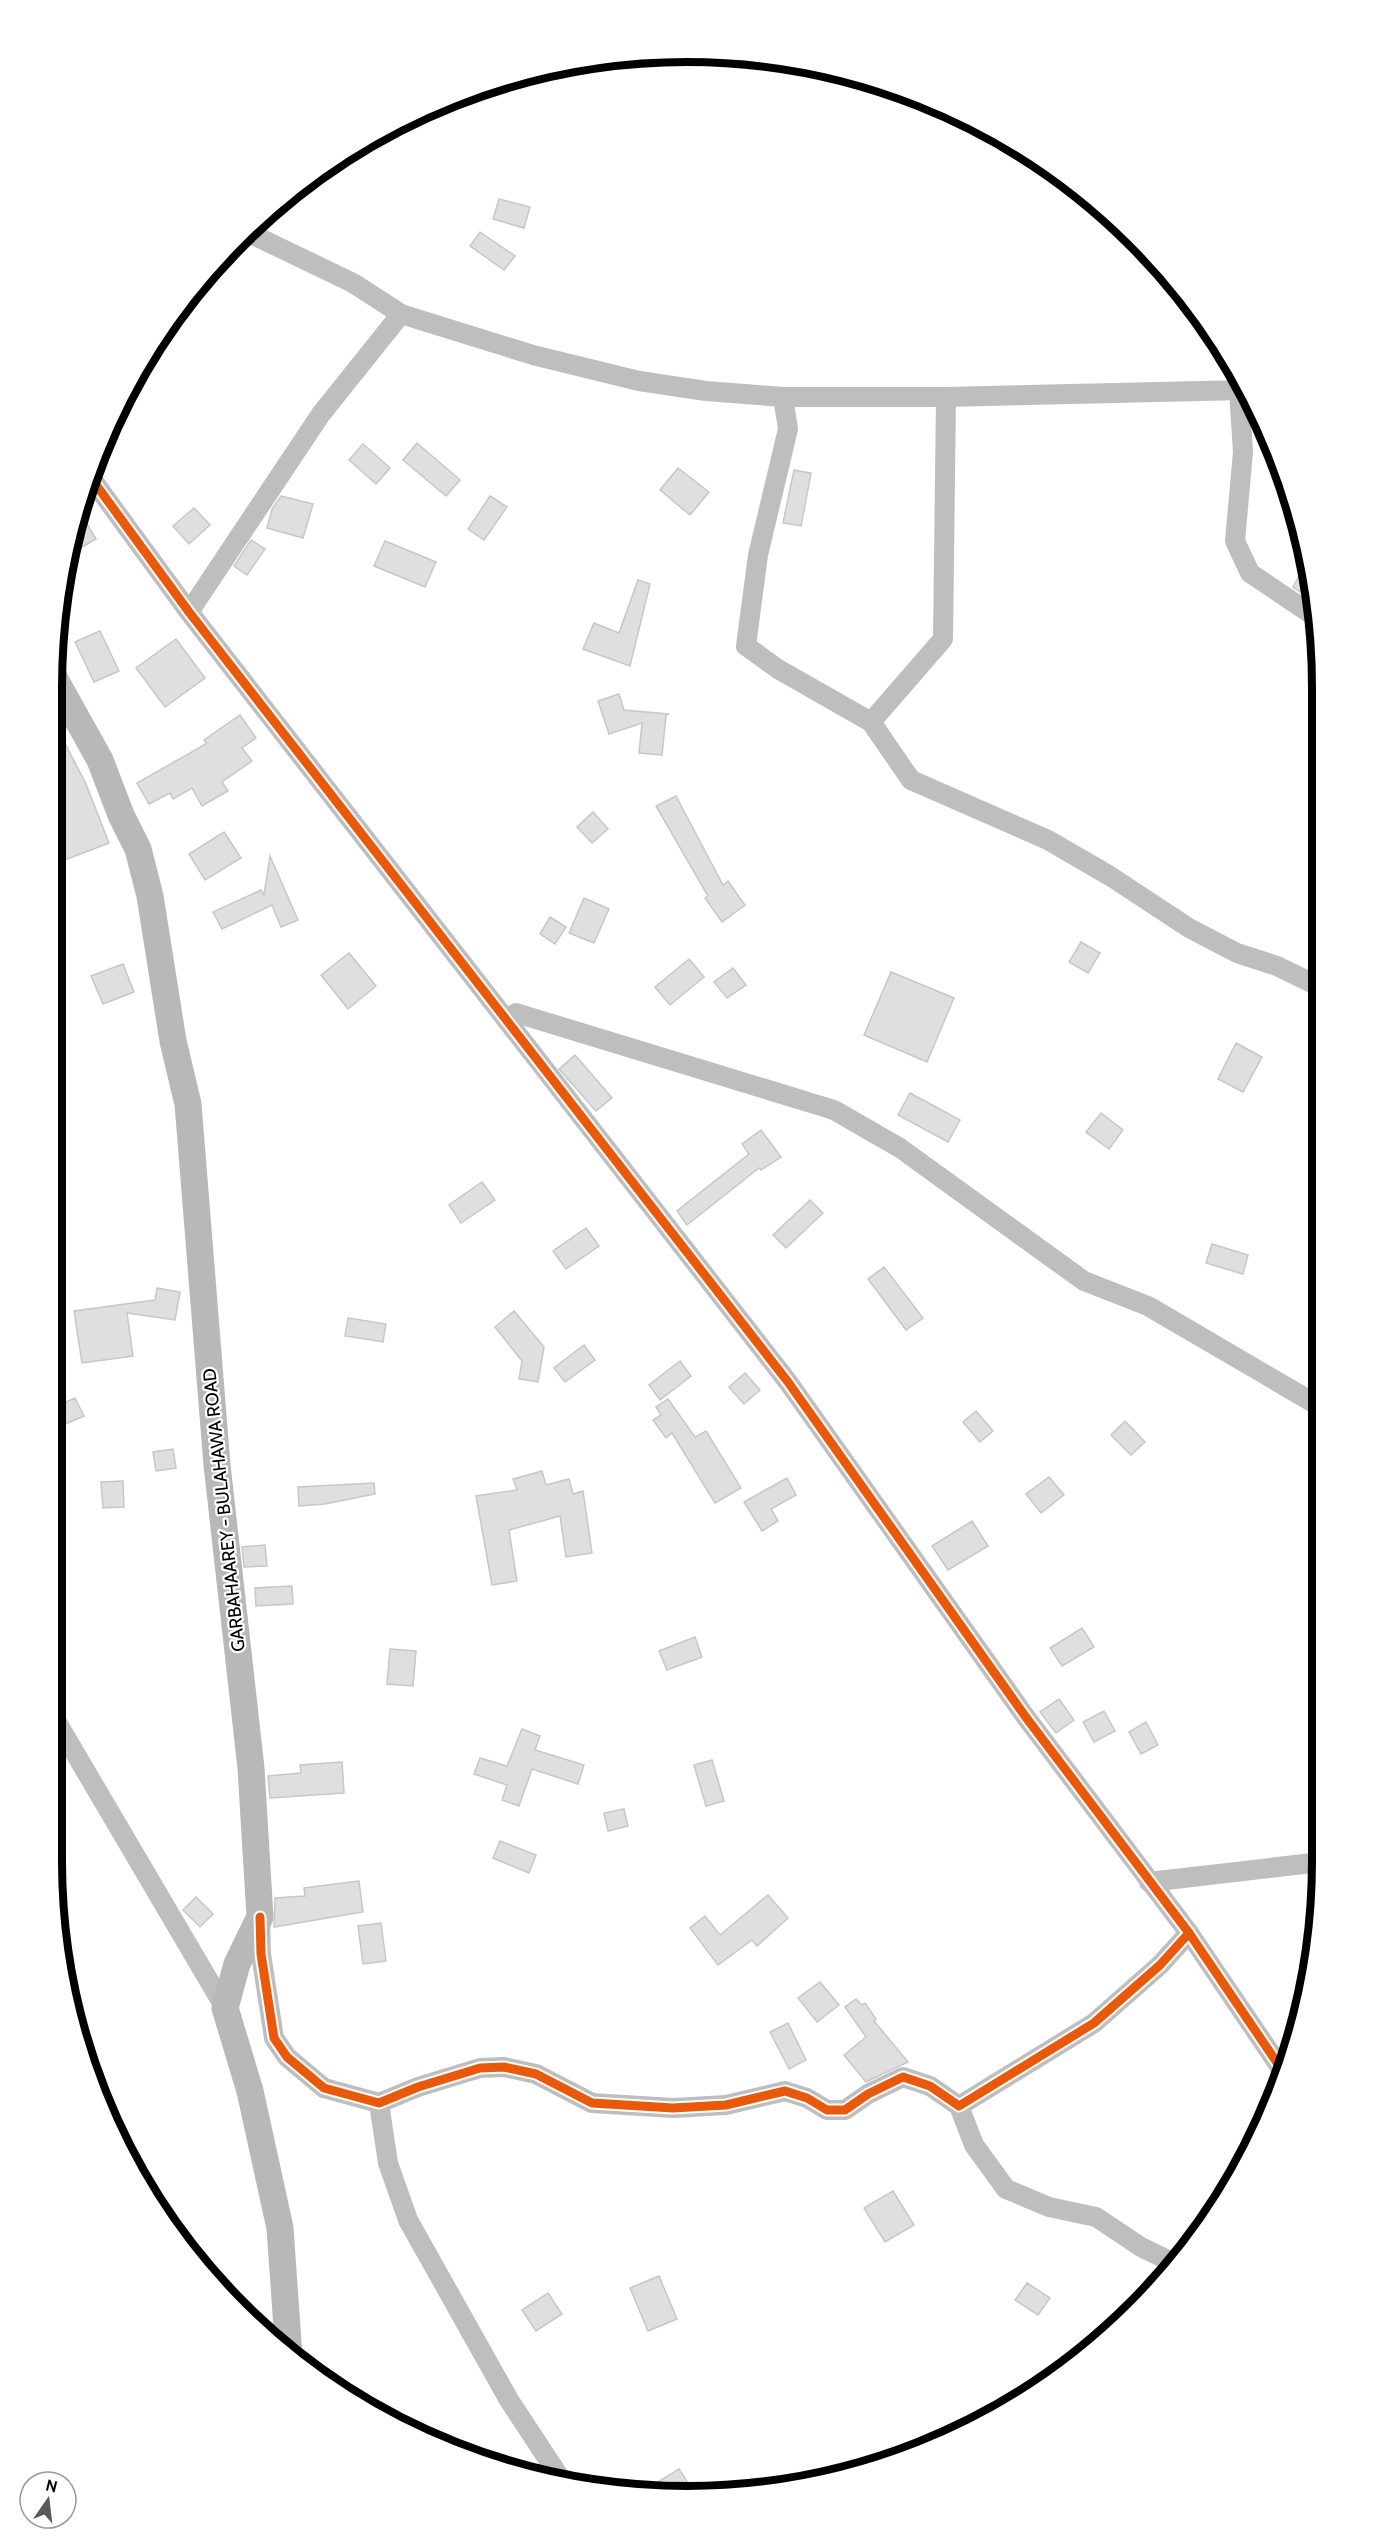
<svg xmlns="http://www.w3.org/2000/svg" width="1373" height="2548" viewBox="0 0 1373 2548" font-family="Cabin,sans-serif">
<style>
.building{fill:#dfdfdf;stroke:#c7c7c7;stroke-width:1.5}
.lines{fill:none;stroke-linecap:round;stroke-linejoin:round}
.street{stroke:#bebebe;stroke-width:20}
.secondary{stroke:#b8b8b8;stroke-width:27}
.cycleway-casing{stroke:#fff;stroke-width:13}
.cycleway{stroke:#e8590c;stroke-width:9}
.labels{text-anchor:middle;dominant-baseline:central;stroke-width:4.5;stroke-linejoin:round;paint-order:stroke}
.street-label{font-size:18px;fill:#000;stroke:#fff}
.rim{fill:none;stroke:#000;stroke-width:8}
</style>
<rect width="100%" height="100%" fill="#fff"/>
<g class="building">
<polygon points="499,199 530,207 524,228 493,219"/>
<polygon points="480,232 515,256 504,270 470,246"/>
<polygon points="417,443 460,480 446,496 403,460"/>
<polygon points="363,444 390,468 376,484 349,460"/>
<polygon points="678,468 709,492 690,515 660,490"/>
<polygon points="794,470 811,473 801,526 783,523"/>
<polygon points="281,496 313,504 303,538 267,528 272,509"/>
<polygon points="490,496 507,507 484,540 468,529"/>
<polygon points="194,508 210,525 189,544 173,526"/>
<polygon points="78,509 96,539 67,556 73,522"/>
<polygon points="251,540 265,549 247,575 234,566"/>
<polygon points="385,541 436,562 425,587 374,566"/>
<polygon points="1299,576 1311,584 1316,603 1293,587"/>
<polygon points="638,580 650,584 630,666 583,649 594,623 619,633"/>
<polygon points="100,631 119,671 94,682 75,642"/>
<polygon points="176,639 205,678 165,707 136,668"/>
<polygon points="619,694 624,710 669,714 666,715 662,755 639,753 642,723 609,734 598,701"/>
<polygon points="240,715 256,738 242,748 252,761 222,782 228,791 202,806 192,788 173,799 170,793 149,804 137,783 206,744 204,740"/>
<polygon points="52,718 86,784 109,843 62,861 52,836"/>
<polygon points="676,796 723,885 728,881 745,905 722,922 705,898 708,896 656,806"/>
<polygon points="593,812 608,829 592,843 577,827"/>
<polygon points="224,832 241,858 205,880 189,854"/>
<polygon points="270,856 298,920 281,927 272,905 222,929 213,912 261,890 264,895"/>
<polygon points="584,898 609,909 594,943 569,933"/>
<polygon points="550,917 566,927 555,944 540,934"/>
<polygon points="1081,942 1100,953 1088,973 1069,962"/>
<polygon points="349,953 376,986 348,1009 321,975"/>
<polygon points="689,959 704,977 670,1005 655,987"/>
<polygon points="123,964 134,992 103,1004 91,976"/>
<polygon points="733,968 746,985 727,998 714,982"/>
<polygon points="891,972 954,998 927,1062 864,1035"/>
<polygon points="1236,1043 1262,1057 1243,1092 1218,1079"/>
<polygon points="575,1055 612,1098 596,1111 559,1069"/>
<polygon points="910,1093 960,1120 948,1142 898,1115"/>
<polygon points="1101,1113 1123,1130 1109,1149 1086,1132"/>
<polygon points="761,1130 781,1157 761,1170 759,1168 687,1225 677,1211 749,1154 742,1144"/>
<polygon points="482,1182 495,1200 461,1223 449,1205"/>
<polygon points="810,1200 823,1213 786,1248 773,1235"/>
<polygon points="586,1228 599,1246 566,1269 553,1251"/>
<polygon points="1212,1244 1248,1255 1243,1274 1206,1263"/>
<polygon points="884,1267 923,1318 906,1330 868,1279"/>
<polygon points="157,1288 180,1292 175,1320 127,1313 133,1356 82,1363 74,1311 155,1300"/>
<polygon points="514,1311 544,1347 538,1382 519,1379 522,1361 495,1327"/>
<polygon points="348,1318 386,1324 383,1342 345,1336"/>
<polygon points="584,1345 595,1360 565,1382 554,1368"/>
<polygon points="680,1361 691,1376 660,1400 649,1385"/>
<polygon points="745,1373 760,1390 744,1404 729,1387"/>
<polygon points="75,1398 84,1416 51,1430 51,1409"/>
<polygon points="668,1399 695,1437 706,1431 741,1488 715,1503 672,1433 666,1438 653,1420 661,1415 656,1407"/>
<polygon points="976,1411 993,1431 980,1442 963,1422"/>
<polygon points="1125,1421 1145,1442 1131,1455 1111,1435"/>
<polygon points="173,1449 176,1468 156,1471 153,1452"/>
<polygon points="542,1471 546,1485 569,1479 573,1494 583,1491 592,1553 566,1557 560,1516 509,1530 517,1581 492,1585 476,1496 517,1490 513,1479"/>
<polygon points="1049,1477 1064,1495 1041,1513 1026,1494"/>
<polygon points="787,1478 796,1495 771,1509 778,1521 762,1531 744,1502"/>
<polygon points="123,1481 124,1507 103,1508 101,1482"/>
<polygon points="374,1483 375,1494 325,1504 299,1506 298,1487"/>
<polygon points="972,1521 988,1546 948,1570 932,1546"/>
<polygon points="265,1545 267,1566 244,1567 242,1547"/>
<polygon points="292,1586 293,1604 256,1606 255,1588"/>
<polygon points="1082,1628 1094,1647 1062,1666 1050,1648"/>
<polygon points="695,1637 702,1657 667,1670 659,1651"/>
<polygon points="390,1649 416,1651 413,1686 387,1684"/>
<polygon points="1059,1699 1074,1720 1056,1733 1040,1712"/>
<polygon points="1104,1711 1115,1731 1094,1742 1083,1722"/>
<polygon points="1146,1722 1158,1745 1141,1754 1129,1732"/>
<polygon points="522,1729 540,1736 535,1750 584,1765 578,1784 532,1769 519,1806 502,1800 507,1785 474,1774 480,1758 507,1766"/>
<polygon points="712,1760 724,1801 706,1806 694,1765"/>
<polygon points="342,1762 344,1793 270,1798 268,1776 301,1773 300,1765"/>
<polygon points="624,1809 628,1826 608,1831 604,1813"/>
<polygon points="500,1841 536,1855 529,1873 493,1858"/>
<polygon points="359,1881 363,1912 274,1927 275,1898 305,1896 304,1888"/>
<polygon points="768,1895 788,1918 757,1946 752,1940 718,1965 690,1928 705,1916 720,1935"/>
<polygon points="196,1897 213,1914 200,1927 183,1910"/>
<polygon points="381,1923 386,1961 363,1964 358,1926"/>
<polygon points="820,1982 839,2005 817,2022 798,1998"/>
<polygon points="856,1999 862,2005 865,2003 876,2019 874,2021 908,2062 866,2082 844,2055 866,2037 845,2007"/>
<polygon points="788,2023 806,2060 789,2069 770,2032"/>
<polygon points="893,2191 914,2225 885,2242 864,2208"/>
<polygon points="659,2276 677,2319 648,2331 630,2288"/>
<polygon points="1027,2283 1050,2298 1038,2315 1015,2300"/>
<polygon points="548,2293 562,2314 536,2331 522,2310"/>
<polygon points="679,2469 696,2496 638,2494"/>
</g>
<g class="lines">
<g class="street">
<polyline points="247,232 353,283 401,314 533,355 639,381 706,391 783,397 946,397 1245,390"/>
<polyline points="1239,391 1243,452 1235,541 1250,573 1317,618"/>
<polyline points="783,397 788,429 758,555 746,646 778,669 871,722 911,780 1048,840 1110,876 1189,928 1237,953 1277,966 1318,986"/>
<polyline points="91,478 189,612 788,1382 1025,1716 1189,1933 1282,2070"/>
<polyline points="189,612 321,414 401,314"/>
<polyline points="871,722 943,639 946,397"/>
<polyline points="508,1019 516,1013 834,1110 900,1148 1084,1281 1148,1306 1319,1406"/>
<polyline points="51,1706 55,1719 225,2008"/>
<polyline points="1149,1882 1321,1862"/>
<polyline points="260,1920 261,1954 274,2038 287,2057 324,2088 379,2103 418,2087 480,2068 504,2067 536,2074 592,2103 673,2108 726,2105 785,2091 807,2098 827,2110 845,2110 868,2094 903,2077 930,2086 959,2106 1094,2023 1160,1965 1189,1933"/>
<polyline points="379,2103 388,2163 408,2220 509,2400 563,2482"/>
<polyline points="959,2106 974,2145 1006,2189 1049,2207 1096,2217 1141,2247 1176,2264"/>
</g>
<polyline class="secondary" points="52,674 100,760 121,815 138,849 150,896 173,1041 188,1104 217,1465 251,1768 260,1917 237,1964 225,2008 250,2091 280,2228 289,2356"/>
<defs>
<g id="cycleway">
<polyline points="91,478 189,612 788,1382 1025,1716 1189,1933 1282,2070"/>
<polyline points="260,1917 261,1954 274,2038 287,2057 324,2088 379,2103 418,2087 480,2068 504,2067 536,2074 592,2103 673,2108 726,2105 785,2091 807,2098 827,2110 845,2110 868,2094 903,2077 930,2086 959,2106 1094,2023 1160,1965 1189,1933"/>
</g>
</defs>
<use href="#cycleway" class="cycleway-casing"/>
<use href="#cycleway" class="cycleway"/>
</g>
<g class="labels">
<g class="street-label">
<text transform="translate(224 1510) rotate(-96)">GARBAHAAREY - BULAHAWA ROAD</text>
</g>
</g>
<path d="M0 0H1373V2548H0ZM687 62H687A625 625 0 0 1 1312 687V1861A625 625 0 0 1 687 2486H687A625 625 0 0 1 62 1861V687A625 625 0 0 1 687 62Z" fill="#fff" fill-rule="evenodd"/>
<path class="rim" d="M687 62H687A625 625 0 0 1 1312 687V1861A625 625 0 0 1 687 2486H687A625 625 0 0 1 62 1861V687A625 625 0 0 1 687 62Z"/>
<g transform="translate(48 2500) rotate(14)"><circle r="28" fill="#ffffff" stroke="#999999" stroke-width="1.5"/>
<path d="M0-4.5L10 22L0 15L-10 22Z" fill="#595959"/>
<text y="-9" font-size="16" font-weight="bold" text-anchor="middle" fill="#000000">N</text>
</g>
</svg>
